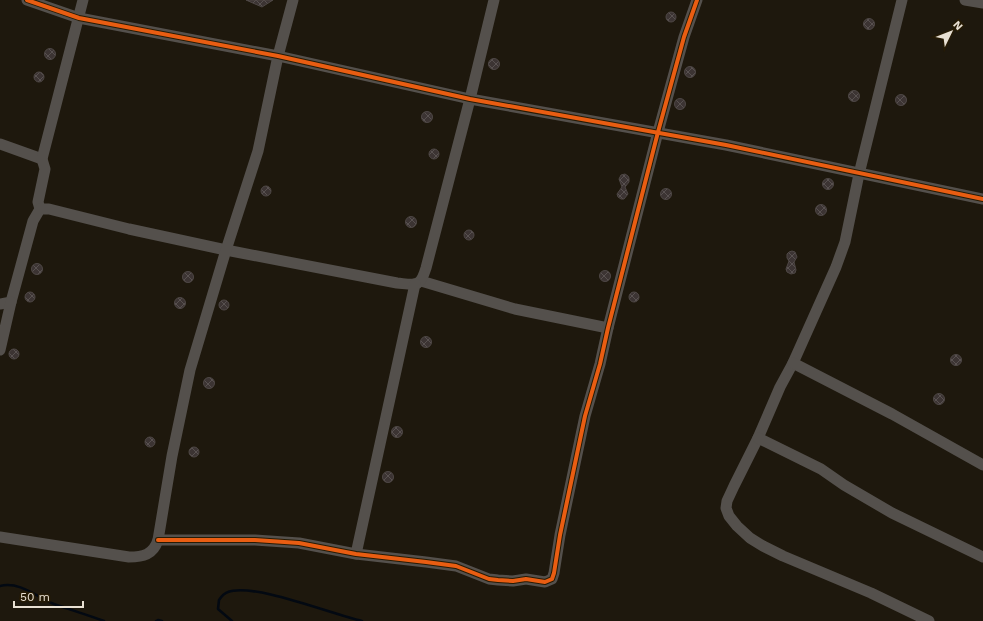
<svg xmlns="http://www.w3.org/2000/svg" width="983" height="621" viewBox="0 0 983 621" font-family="'Work Sans',sans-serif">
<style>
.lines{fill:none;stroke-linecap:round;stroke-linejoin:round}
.stream{stroke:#030912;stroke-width:2.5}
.building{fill:url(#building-cross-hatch);stroke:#4e4745}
.minor{stroke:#54504c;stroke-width:11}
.cycleway-casing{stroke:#261b05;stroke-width:6}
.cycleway{stroke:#e95d12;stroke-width:4}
</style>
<defs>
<pattern id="building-cross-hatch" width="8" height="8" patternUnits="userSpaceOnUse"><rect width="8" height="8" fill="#3c3433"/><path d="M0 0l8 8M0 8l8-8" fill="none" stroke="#585150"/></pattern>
</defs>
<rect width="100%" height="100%" fill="#1e180d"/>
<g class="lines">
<g class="stream">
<path d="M0,586C20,581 37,597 54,604C71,610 88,615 104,621"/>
<polyline points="156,621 158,620 162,621"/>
<path d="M232,621L218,609L219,600C221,597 225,593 228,592C252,582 334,615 362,621"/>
</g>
</g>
<g class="building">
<polygon points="246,0 273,0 262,7"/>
<circle cx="671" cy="17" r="5"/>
<circle cx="869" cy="24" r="5.5"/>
<circle cx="50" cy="54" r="5.5"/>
<circle cx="494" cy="64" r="5.5"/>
<circle cx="690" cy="72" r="5.5"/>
<circle cx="39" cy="77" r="5"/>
<circle cx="854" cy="96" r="5.5"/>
<circle cx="901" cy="100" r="5.5"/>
<circle cx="680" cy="104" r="5.5"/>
<circle cx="427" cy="117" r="5.5"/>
<circle cx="434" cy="154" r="5"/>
<polygon points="625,174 628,176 629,178 629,182 625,187 628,194 624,199 621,199 618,197 617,194 622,187 619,179 621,175"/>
<circle cx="828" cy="184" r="5.5"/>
<circle cx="266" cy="191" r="5"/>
<circle cx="666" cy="194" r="5.5"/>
<circle cx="821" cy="210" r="5.5"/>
<circle cx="411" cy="222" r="5.5"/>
<circle cx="469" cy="235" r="5"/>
<polygon points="792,251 795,252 797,257 794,262 796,270 795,273 791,274 787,272 786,269 789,261 787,258 787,254 789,252"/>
<circle cx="37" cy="269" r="5.5"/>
<circle cx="605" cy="276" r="5.5"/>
<circle cx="188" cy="277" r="5.5"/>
<circle cx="634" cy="297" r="5"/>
<circle cx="30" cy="297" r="5"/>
<circle cx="180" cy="303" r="5.5"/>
<circle cx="224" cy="305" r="5"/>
<circle cx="426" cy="342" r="5.5"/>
<circle cx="14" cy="354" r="5"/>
<circle cx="956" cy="360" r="5.5"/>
<circle cx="209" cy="383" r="5.5"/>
<circle cx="939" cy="399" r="5.5"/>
<circle cx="397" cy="432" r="5.5"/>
<circle cx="150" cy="442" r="5"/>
<circle cx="194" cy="452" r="5"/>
<circle cx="388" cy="477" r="5.5"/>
</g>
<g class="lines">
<g class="minor">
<polyline points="27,0 79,18 278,56 470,99 726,145 983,199"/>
<polyline points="902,0 859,174 845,242 836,267 793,363 780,387 758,438 734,486 727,501 726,508 729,516 737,526 750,538 763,546 783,556 871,593 929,621"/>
<polyline points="965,0 983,3"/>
<polyline points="0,144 42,159"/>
<polyline points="40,209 38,202 45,169 42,159 83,0"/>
<polyline points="421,281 515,309 608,328"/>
<path d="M0,304L11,302L33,221L40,209H49L129,229L226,250L397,283C416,285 420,288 426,268L470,99L494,0"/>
<polyline points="0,350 11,302"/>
<polyline points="793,363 892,414 983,465"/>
<polyline points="758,438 821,469 844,485 892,513 983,557"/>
<path d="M0,537L129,557C143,557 153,555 158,540L172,456L190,370L226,250L258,151L278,56L293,0"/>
<polyline points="158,540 255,540 299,543 356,554 426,562 456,566 489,579 498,580 513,581 526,579 545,582 552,579 554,573 560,535 585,416 600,364 608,328 658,132 684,37 697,0"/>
<polyline points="356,554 415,284"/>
</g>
<defs>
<g id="cycleway">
<polyline points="27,0 79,18 278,56 470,99 726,145 983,199"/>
<polyline points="158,540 255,540 299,543 356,554 426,562 456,566 489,579 498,580 513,581 526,579 545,582 552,579 554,573 560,535 585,416 600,364 608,328 658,132 684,37 697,0"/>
</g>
</defs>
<use href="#cycleway" class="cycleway-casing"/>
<use href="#cycleway" class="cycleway"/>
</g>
<g transform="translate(951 32) rotate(47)" stroke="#261b05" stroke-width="3" paint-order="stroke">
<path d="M0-3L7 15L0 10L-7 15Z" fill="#e8e0d3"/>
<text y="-6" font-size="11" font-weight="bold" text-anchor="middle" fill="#e8e0d3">N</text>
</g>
<path d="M14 601v6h69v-6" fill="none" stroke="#e8e0d3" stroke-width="2"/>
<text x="20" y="601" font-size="12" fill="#e8e0d3" stroke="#261b05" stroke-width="3" paint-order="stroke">50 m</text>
</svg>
